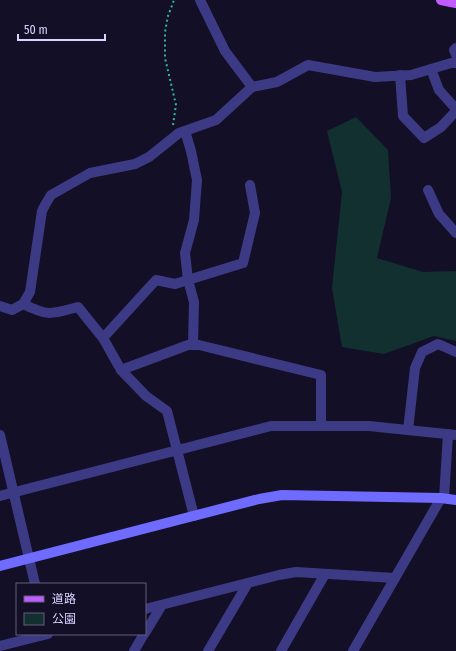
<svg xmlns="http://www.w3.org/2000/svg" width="456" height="651" viewBox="0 0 456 651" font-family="'Fira Sans Condensed','Noto Sans JP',sans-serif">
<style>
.green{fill:#12302f}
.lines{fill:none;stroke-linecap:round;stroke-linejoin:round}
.path{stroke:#2fb8b0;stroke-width:2;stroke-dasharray:2 3;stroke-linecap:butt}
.street{stroke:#3d3a85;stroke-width:10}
.secondary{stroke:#6f6bff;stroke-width:10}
.primary{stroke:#c25bff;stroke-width:10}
</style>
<rect width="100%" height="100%" fill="#130f26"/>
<polygon class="green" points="356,117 388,150 391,198 377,258 423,272 456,271 456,341 434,336 384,354 342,347 332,288 342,192 327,131"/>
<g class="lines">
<polyline class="path" points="173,125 176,105 165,58 165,32 168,16 174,0"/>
<g class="street">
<polyline points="200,0 225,51 252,87"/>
<polyline points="456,48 454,50 456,55"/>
<polyline points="431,69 439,90 456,109"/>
<polyline points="400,75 403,116 424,138 441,127 456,111"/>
<polyline points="185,131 191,151 197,180 194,220 185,253 188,280 194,302 193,345"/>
<polyline points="428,190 439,214 456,233"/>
<path d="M23,304C50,317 51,314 78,307L103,338L121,370L146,396L167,411L194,516"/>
<polyline points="0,306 12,310 23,304 30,292 42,211 45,205 51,195 90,173 135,164 149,157 179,133 216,120 252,87 277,82 308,65 375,77 411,75 451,63 456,63"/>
<polyline points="103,338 156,280 175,284 243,263 255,213 250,185"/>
<polyline points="121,370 188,345 199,345 321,375 321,426"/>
<polyline points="408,430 415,368 422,352 438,344 456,352"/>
<polyline points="0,435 35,584"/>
<polyline points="0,496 271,426 369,426 456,435"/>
<polyline points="444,498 448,434"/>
<polyline points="145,609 279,575 296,572 395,578"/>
<polyline points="145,633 162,605"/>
<polyline points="0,646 48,634"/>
<polyline points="134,651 144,634"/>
<polyline points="208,651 248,583"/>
<polyline points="281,651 325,574"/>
<polyline points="353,651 441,498"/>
</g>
<polyline class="secondary" points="0,566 259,499 282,495 441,498 456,500"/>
<polyline class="primary" points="441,0 456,3"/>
</g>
<rect x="16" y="583" width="130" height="52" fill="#130f26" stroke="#625e7d"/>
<rect x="24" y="596" width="20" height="6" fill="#c25bff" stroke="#625e7d"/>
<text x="52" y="603" font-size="12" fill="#d9d4ff">道路</text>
<rect x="24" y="613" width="20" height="12" fill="#12302f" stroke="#625e7d"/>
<text x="52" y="623" font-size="12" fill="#d9d4ff">公園</text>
<path d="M18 34v6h87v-6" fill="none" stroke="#d9d4ff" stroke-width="2"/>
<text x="24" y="34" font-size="12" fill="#d9d4ff" stroke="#130f26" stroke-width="3" paint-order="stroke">50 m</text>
</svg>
